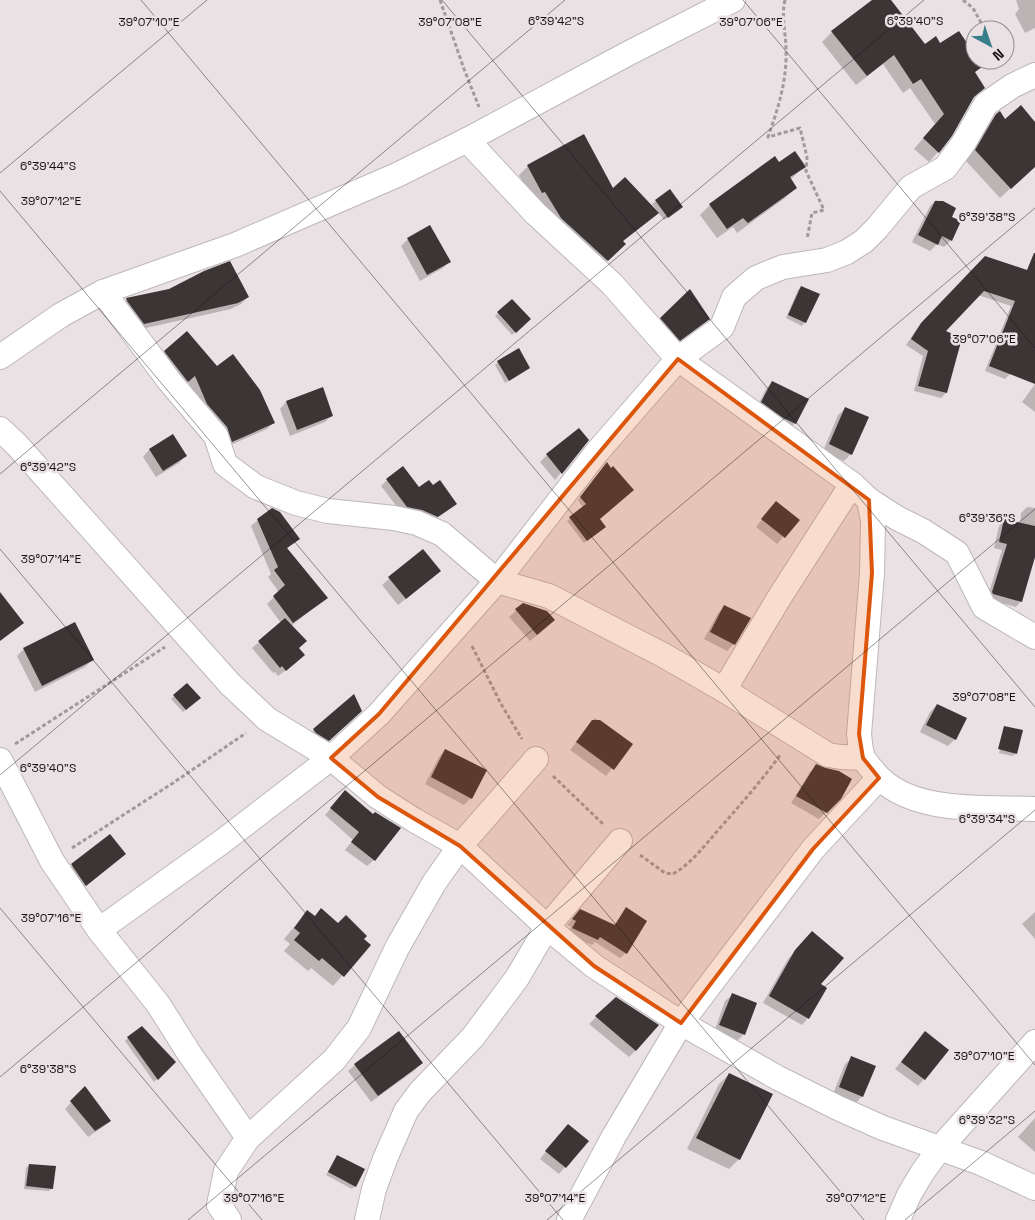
<svg xmlns="http://www.w3.org/2000/svg" width="1035" height="1220" viewBox="0 0 1035 1220" font-family="'Space Grotesk',sans-serif">
<style>
.shadow{fill:#0003}
.building{fill:#3b3536}
.lines{fill:none;stroke-linecap:round;stroke-linejoin:round}
.street-casing{stroke:#beb7b9;stroke-width:26}
.path{stroke:#a09a9c;stroke-width:3;stroke-dasharray:4 2.5;stroke-linecap:butt}
.street{stroke:#fff;stroke-width:24}
.marked{fill:#dd560c;fill-opacity:0.2;stroke:#dd560c;stroke-width:4;stroke-linejoin:round}
.ticks{fill:none;stroke:#151313;stroke-width:1;stroke-opacity:0.45}
.ticks-label{font-size:12px;text-anchor:middle;fill:#151313;stroke:#e9e1e3;stroke-width:5;stroke-linejoin:round;paint-order:stroke}
</style>
<rect width="100%" height="100%" fill="#e9e1e3"/>
<g class="shadow">
<polygon points="874,0 889,0 925,45 940,45 975,58 975,60 981,66 974,73 971,100 938,152 929,162 914,149 935,124 910,88 903,93 883,64 856,85 822,42 832,32"/>
<polygon points="1016,0 1035,0 1035,28 1025,33 1015,14 1019,9"/>
<polygon points="997,114 1005,121 1035,124 1035,166 1000,198 966,161 986,125"/>
<polygon points="778,163 804,167 790,180 796,188 785,198 737,233 733,227 717,238 700,215 710,205"/>
<polygon points="528,166 612,190 657,213 622,242 624,244 598,269 533,201 519,175"/>
<polygon points="670,190 678,210 664,220 652,204"/>
<polygon points="936,200 954,208 950,218 951,240 944,247 937,244 930,251 912,242 930,206"/>
<polygon points="408,239 449,262 443,268 420,281 401,246"/>
<polygon points="986,258 1035,274 1035,318 1010,374 1005,379 985,371 1011,306 978,295 944,332 946,393 941,398 914,391 923,356 906,345 916,330"/>
<polygon points="801,287 805,322 802,326 786,318 798,290"/>
<polygon points="689,291 709,318 673,346 654,325"/>
<polygon points="248,297 241,304 231,309 137,330 120,306 127,300"/>
<polygon points="512,300 529,319 512,335 495,316"/>
<polygon points="165,352 217,367 273,423 267,429 226,447 201,411 188,381 181,387 158,358"/>
<polygon points="498,362 529,368 505,383 495,365"/>
<polygon points="772,382 795,423 788,430 756,409 766,389"/>
<polygon points="1035,384 1035,412 1022,402"/>
<polygon points="286,402 332,415 325,422 290,436 280,409"/>
<polygon points="845,409 851,454 844,461 823,451 838,415"/>
<polygon points="172,436 185,456 179,463 156,477 143,457 149,450"/>
<polygon points="587,440 555,480 540,462 547,455"/>
<polygon points="604,467 599,519 601,530 584,543 567,521 583,508 578,500"/>
<polygon points="387,480 419,489 449,509 431,522 401,512 381,486"/>
<polygon points="1027,507 1035,508 1035,557 1021,601 1016,607 987,599 1002,550 994,548 999,526 1005,520 1020,524 1021,513"/>
<polygon points="770,509 798,520 777,544 756,527"/>
<polygon points="258,520 298,539 286,549 326,598 291,626 298,648 297,662 278,676 275,672 273,673 252,648 281,623 267,604 279,592 268,577 271,574 251,526"/>
<polygon points="423,550 433,577 398,605 382,585"/>
<polygon points="523,604 547,627 530,641 509,617"/>
<polygon points="725,606 734,644 727,651 704,639 718,613"/>
<polygon points="24,649 92,660 85,667 35,692 17,656"/>
<polygon points="187,684 196,701 183,712 171,699"/>
<polygon points="937,705 955,739 948,746 920,732 930,712"/>
<polygon points="353,718 322,747 307,737 314,730"/>
<polygon points="595,718 631,745 606,776 570,750"/>
<polygon points="1004,727 1016,753 1013,756 999,753 1005,729 1003,729"/>
<polygon points="445,750 471,798 464,805 425,784 439,757"/>
<polygon points="817,766 840,798 819,819 791,803 810,772"/>
<polygon points="345,792 374,860 367,866 345,850 353,840 325,815"/>
<polygon points="110,835 118,860 78,892 65,872"/>
<polygon points="626,909 626,953 620,958 595,942 592,945 568,934 571,927 567,925 575,916 613,926"/>
<polygon points="307,912 314,917 338,925 369,945 333,986 311,968 308,971 284,951 290,944 284,939"/>
<polygon points="1035,912 1035,939 1022,924"/>
<polygon points="805,939 808,1018 802,1025 763,1003 788,959"/>
<polygon points="732,995 744,1034 737,1041 714,1032 725,1001"/>
<polygon points="616,998 636,1050 629,1057 589,1024"/>
<polygon points="925,1033 924,1079 918,1086 895,1069"/>
<polygon points="128,1038 175,1062 154,1082 125,1041"/>
<polygon points="852,1058 862,1096 856,1103 833,1094 845,1064"/>
<polygon points="421,1063 415,1070 371,1102 348,1071 355,1065"/>
<polygon points="729,1074 739,1159 729,1169 687,1149 719,1084"/>
<polygon points="85,1088 110,1121 103,1127 88,1137 65,1109"/>
<polygon points="1035,1118 1035,1152 1018,1137"/>
<polygon points="562,1132 588,1141 559,1174 540,1159"/>
<polygon points="338,1156 355,1186 352,1189 326,1175"/>
<polygon points="29,1165 52,1188 49,1191 24,1189 26,1168"/>
</g>
<g class="building">
<polygon points="872,0 891,0 925,44 936,36 940,43 959,31 975,55 975,60 978,60 982,67 975,72 985,88 974,97 952,136 939,153 923,138 944,114 921,79 913,84 894,55 867,76 831,31"/>
<polygon points="1021,105 1035,122 1035,167 1011,189 975,150 996,114 1000,111 1005,119"/>
<polygon points="584,134 613,188 625,177 659,213 623,241 626,244 608,261 561,218 545,192 542,193 527,165"/>
<polygon points="795,151 806,167 790,177 797,188 748,223 743,218 727,229 709,204 775,156 779,162"/>
<polygon points="670,189 683,207 668,218 655,200"/>
<polygon points="935,201 943,201 956,208 952,217 961,221 952,241 942,236 938,245 918,235"/>
<polygon points="430,225 451,262 427,275 407,238"/>
<polygon points="1034,253 1035,253 1035,384 989,366 1015,301 984,291 946,331 962,338 947,393 918,386 928,351 911,339 921,323 985,256 1027,270"/>
<polygon points="230,261 249,297 238,303 144,324 127,301 126,298 169,289 204,271"/>
<polygon points="801,286 820,294 806,323 788,315"/>
<polygon points="690,289 710,319 680,341 660,318"/>
<polygon points="512,299 531,319 516,333 497,312"/>
<polygon points="187,331 217,366 233,354 260,390 275,423 232,442 227,427 207,404 195,376 188,382 164,351"/>
<polygon points="519,348 530,368 509,381 497,361"/>
<polygon points="772,381 809,399 796,424 783,418 761,402"/>
<polygon points="323,387 333,416 297,430 286,401"/>
<polygon points="845,407 869,417 852,455 829,444"/>
<polygon points="579,428 589,440 562,474 546,454"/>
<polygon points="173,434 187,456 163,471 149,449"/>
<polygon points="607,462 611,468 613,466 634,490 600,519 606,527 587,541 569,517 586,504 580,497"/>
<polygon points="403,466 419,487 429,480 433,485 440,480 457,504 438,517 422,510 407,507 386,479"/>
<polygon points="776,501 800,520 785,538 761,519"/>
<polygon points="272,508 280,512 300,539 287,548 328,598 293,623 273,596 285,585 274,570 278,567 257,519"/>
<polygon points="1004,519 1035,526 1035,557 1022,602 993,594 992,592 1007,544 999,542"/>
<polygon points="423,549 441,571 406,599 388,577"/>
<polygon points="0,592 24,623 0,641"/>
<polygon points="523,603 547,611 555,620 537,635 515,609"/>
<polygon points="724,605 751,618 735,645 710,632"/>
<polygon points="285,618 307,641 299,648 305,655 286,671 282,666 280,668 258,641"/>
<polygon points="75,622 94,660 42,686 23,648"/>
<polygon points="187,683 201,698 186,710 173,695"/>
<polygon points="354,694 362,711 329,741 316,733 313,729"/>
<polygon points="937,704 967,718 956,740 926,725"/>
<polygon points="592,720 600,720 633,744 614,770 576,742"/>
<polygon points="1004,726 1023,730 1017,754 998,749"/>
<polygon points="445,749 487,770 472,799 431,777"/>
<polygon points="816,764 826,768 839,771 852,779 841,799 827,813 796,796"/>
<polygon points="345,790 373,814 375,812 401,828 375,861 351,842 359,832 330,808"/>
<polygon points="110,834 126,854 86,886 71,864"/>
<polygon points="626,907 647,921 627,954 600,937 598,940 572,928 576,921 572,919 580,909 615,925"/>
<polygon points="321,908 338,923 346,915 367,936 364,939 371,945 344,977 322,958 319,961 294,940 300,933 294,928 307,910 315,916"/>
<polygon points="812,931 844,958 821,984 827,988 809,1019 769,996 795,950"/>
<polygon points="732,993 757,1003 745,1035 719,1025"/>
<polygon points="616,997 659,1025 636,1051 595,1016"/>
<polygon points="142,1026 176,1062 158,1080 127,1037"/>
<polygon points="399,1031 423,1063 378,1096 354,1064"/>
<polygon points="925,1031 949,1050 925,1080 901,1062"/>
<polygon points="851,1056 876,1066 863,1097 839,1087"/>
<polygon points="729,1073 773,1094 740,1160 696,1138"/>
<polygon points="85,1086 111,1121 95,1131 70,1101"/>
<polygon points="568,1124 589,1141 566,1168 545,1151"/>
<polygon points="337,1155 365,1169 356,1187 328,1172"/>
<polygon points="29,1164 56,1166 53,1189 26,1186"/>
</g>
<g class="lines">
<defs>
<g id="street">
<path d="M467,140L535,213L612,284L678,359L852,484L869,500L873,521L872,573L859,734C860,741 860,750 863,757C865,762 871,768 874,772C909,815 985,807 1035,809"/>
<polyline points="103,292 170,382 216,436 225,464 256,487 296,503 328,511 394,518 417,523 442,534 497,581 549,596 663,655 724,690 828,755 841,757 863,758"/>
<polyline points="0,357 61,315 103,292 235,245 397,175 467,140 629,53 733,0"/>
<polyline points="0,429 17,445 230,684 267,719 331,758 378,797 414,820 460,846 547,927 594,966 681,1023 778,1078 838,1108 883,1128 981,1163 1035,1188"/>
<polyline points="869,500 897,518 923,531 957,553 984,607 1035,637"/>
<polyline points="724,690 779,598 852,484"/>
<polyline points="0,760 52,861 99,930 158,1004 189,1053 248,1138"/>
<polyline points="99,930 223,841 331,758 379,714 497,581 597,452 678,359 722,327 734,297 756,278 783,267 827,260 847,252 864,241 877,228 911,187 945,168 963,144 986,104 1012,86 1035,75"/>
<polyline points="229,1220 219,1205 226,1171 248,1138 334,1060 359,1028 397,948 434,883 460,846 536,759"/>
<polyline points="367,1220 374,1189 385,1159 406,1111 420,1092 473,1037 517,978 547,927 620,841"/>
<polyline points="569,1220 614,1136 681,1023 813,849 879,778"/>
<polyline points="898,1220 909,1195 922,1173 940,1148 1035,1042"/>
</g>
</defs>
<use href="#street" class="street-casing"/>
<g class="path">
<polyline points="440,0 464,69 479,107"/>
<path d="M785,0C781,17 786,33 786,50C787,81 778,109 768,137L800,128L807,157L806,171L824,210L812,213L807,239"/>
<polyline points="963,0 973,8 985,30"/>
<polyline points="472,646 501,704 522,739"/>
<polyline points="15,744 165,647"/>
<polyline points="553,776 603,824"/>
<polyline points="72,848 173,783 246,733"/>
<path d="M640,855L665,873L673,874C692,863 705,845 720,828C741,804 762,780 781,754"/>
</g>
<use href="#street" class="street"/>
</g>
<path class="marked" d="M678,359L869,500L872,573L859,734L863,758L879,778L813,849L681,1023L594,966L460,846L378,797L331,758L379,714Z"/>
<path class="ticks" d="M141,0L1035,1065M442,0L1035,707M743,0L1035,348M0,173L207,0M0,191L864,1220M0,474L565,0M0,549L563,1220M0,775L924,0M0,908L262,1220M0,1077L1035,208M188,1220L1035,509M547,1220L1035,810M905,1220L1035,1111"/>
<g class="ticks-label">
<text x="556" y="25">6°39'42"S</text>
<text x="915" y="25">6°39'40"S</text>
<text x="450" y="26">39°07'08"E</text>
<text x="149" y="26">39°07'10"E</text>
<text x="751" y="26">39°07'06"E</text>
<text x="48" y="170">6°39'44"S</text>
<text x="51" y="205">39°07'12"E</text>
<text x="987" y="221">6°39'38"S</text>
<text x="984" y="343">39°07'06"E</text>
<text x="48" y="471">6°39'42"S</text>
<text x="987" y="522">6°39'36"S</text>
<text x="51" y="563">39°07'14"E</text>
<text x="984" y="701">39°07'08"E</text>
<text x="48" y="772">6°39'40"S</text>
<text x="987" y="823">6°39'34"S</text>
<text x="51" y="922">39°07'16"E</text>
<text x="984" y="1060">39°07'10"E</text>
<text x="48" y="1073">6°39'38"S</text>
<text x="987" y="1124">6°39'32"S</text>
<text x="254" y="1202">39°07'16"E</text>
<text x="555" y="1202">39°07'14"E</text>
<text x="856" y="1202">39°07'12"E</text>
</g>
<g transform="translate(990 45) rotate(140)"><circle r="24" fill="#e9e1e3" stroke="#948f90"/>
<path d="M0-4L9 19L0 12L-9 19Z" fill="#387e8a"/>
<text y="-8" font-size="14" font-weight="bold" text-anchor="middle" fill="#151313">N</text>
</g>
</svg>
